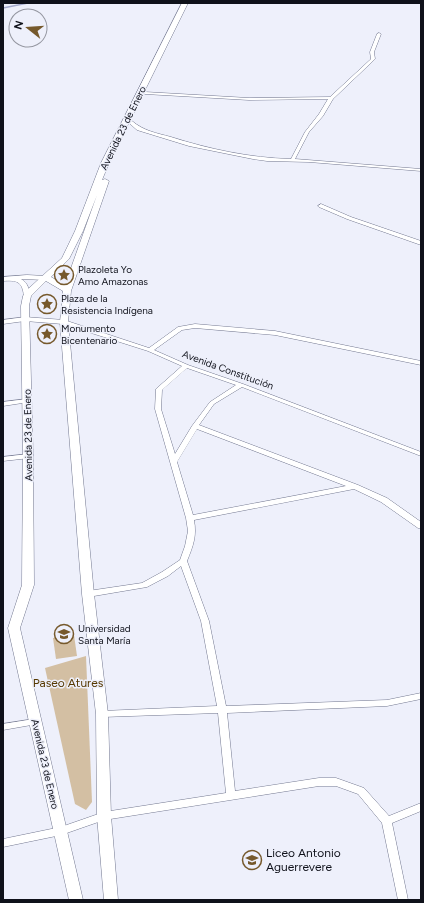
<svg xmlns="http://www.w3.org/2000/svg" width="424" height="903" viewBox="0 0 424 903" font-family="Figtree,sans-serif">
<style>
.green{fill:#d3bfa3}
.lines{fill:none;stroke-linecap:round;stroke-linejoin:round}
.stream{stroke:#a3a9cb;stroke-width:1.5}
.minor-casing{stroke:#737890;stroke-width:1}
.secondary-casing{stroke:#737890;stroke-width:1}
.minor{fill:#fff;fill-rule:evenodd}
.secondary{fill:#fff;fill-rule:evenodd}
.labels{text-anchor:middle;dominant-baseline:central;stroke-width:3;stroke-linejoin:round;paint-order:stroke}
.street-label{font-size:10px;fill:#0f111a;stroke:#eef0fb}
.poi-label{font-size:10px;fill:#0f111a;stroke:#eef0fb;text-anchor:start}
.near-park-label{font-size:12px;fill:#563800;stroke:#eef0fb}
.near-poi-label{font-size:12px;fill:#0f111a;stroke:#eef0fb;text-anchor:start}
</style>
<rect width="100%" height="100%" fill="#eef0fb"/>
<g class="green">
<polygon points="74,635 77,656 56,659 53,638"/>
<polygon points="86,656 92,802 86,810 75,804 45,668"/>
</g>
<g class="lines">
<polyline class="stream" points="3,8 28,3"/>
<defs>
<g id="minor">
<path d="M379,33L381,34L374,52L375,59L333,99L323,116L309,132L295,159L421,169V171L309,162L267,161L253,159L189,146L137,130L128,122L132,121C144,131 156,133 171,137C209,149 250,158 291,159L305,132L319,114L328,99L249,100L145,94L143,93L145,92L249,98L330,97L371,59L370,52L377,34Z"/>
<polygon points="321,204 351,217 421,241 421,245 347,219 319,207 318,206"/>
<path d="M27,275L46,276L49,278L46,280L21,279C28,283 29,289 30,296L27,298L24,296C22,281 17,280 3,281V277Z"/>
<path d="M25,317L64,320L149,348L178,327L195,324L275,331L421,361V365L275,335L195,328L182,330L154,350L188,365L243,384L421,452V456L242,387L214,404L199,425L358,485L387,498L421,522V528H418L381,502L354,489L194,520C197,536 193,546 187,561L209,621L226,706L387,700L421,693V699L387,706L227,713L235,791L319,778H336L364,788L389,816L421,803V811L392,823L408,900H398L382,823L358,794L336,786H319L104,820L61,835L3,847V839L61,827L104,812L226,793L218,713L102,717L99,716L98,714L99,712L102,711L217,706L201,621L181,566L168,576L147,587L88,597L85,596L84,594L85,592L88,591L142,583L162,572L180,560L185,546L188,531L186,518L155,409L156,389L182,366L148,351L63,324L25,321L3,324V320ZM187,368L236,385L210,402L192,426L175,454L161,409L162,390ZM197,429L346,486L193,515L177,462Z"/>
<polygon points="27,399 30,401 29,402 3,406 3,402"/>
<polygon points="28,454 32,456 30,458 3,461 3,457"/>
<polygon points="34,719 37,720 38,722 37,724 3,730 3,724"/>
</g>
<path id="secondary" d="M182,3H188L109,163L102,180L105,179L109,181L71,291L68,322L94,594L108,714L111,816L118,900H104L97,816L96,714L82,594L60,322L63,291L46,281L31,296L29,306L33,456L34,585L20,628L83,900H69L8,628L22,585L23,456L21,306L23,296L27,290L62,258L75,231L101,163ZM97,195L65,285L51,277L69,259L83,231Z"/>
</defs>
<use href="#minor" class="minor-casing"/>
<use href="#secondary" class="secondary-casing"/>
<use href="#minor" class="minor"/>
<use href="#secondary" class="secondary"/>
</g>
<defs>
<symbol id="sight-ring" viewBox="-11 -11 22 22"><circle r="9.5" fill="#eef0fb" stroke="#76592c" stroke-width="1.5"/><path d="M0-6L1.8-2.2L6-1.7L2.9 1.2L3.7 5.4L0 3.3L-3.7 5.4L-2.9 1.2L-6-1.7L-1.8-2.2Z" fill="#76592c"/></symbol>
<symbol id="university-ring" viewBox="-11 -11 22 22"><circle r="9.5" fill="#eef0fb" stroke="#76592c" stroke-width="1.5"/><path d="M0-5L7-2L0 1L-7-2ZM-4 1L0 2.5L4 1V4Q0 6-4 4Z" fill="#76592c"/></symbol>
<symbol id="school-ring" viewBox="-11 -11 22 22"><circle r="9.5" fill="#eef0fb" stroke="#76592c" stroke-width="1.5"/><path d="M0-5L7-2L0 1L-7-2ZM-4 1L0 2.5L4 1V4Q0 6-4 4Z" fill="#76592c"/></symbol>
</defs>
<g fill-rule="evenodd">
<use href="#sight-ring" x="53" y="264" width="22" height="22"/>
<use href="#sight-ring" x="36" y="293" width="22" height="22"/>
<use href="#sight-ring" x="36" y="323" width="22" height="22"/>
<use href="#university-ring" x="53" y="623" width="22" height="22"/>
<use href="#school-ring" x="241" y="849" width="22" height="22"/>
</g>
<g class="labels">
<g class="street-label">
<text transform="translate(123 128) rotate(-64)">Avenida 23 de Enero</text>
<text transform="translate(228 370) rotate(20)">Avenida Constitución</text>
<text transform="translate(28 435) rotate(-91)">Avenida 23 de Enero</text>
<text transform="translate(45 764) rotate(77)">Avenida 23 de Enero</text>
</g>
<g class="poi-label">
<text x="78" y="269">Plazoleta Yo<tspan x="78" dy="12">Amo Amazonas</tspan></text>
<text x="61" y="298">Plaza de la<tspan x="61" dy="12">Resistencia Indígena</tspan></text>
<text x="61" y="328">Monumento<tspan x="61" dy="12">Bicentenario</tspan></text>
<text x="78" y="628">Universidad<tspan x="78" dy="12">Santa María</tspan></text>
</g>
<g class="near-park-label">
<text x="68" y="683">Paseo Atures</text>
</g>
<g class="near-poi-label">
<text x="266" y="853">Liceo Antonio<tspan x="266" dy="14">Aguerrevere</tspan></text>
</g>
</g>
<rect width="424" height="903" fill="none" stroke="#0f111a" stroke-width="8"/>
<g transform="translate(28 28) rotate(287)"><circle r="19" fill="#eef0fb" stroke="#9597a1"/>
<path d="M0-3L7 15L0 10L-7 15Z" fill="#76592c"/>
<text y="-6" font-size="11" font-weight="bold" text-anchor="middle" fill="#0f111a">N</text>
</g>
</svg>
